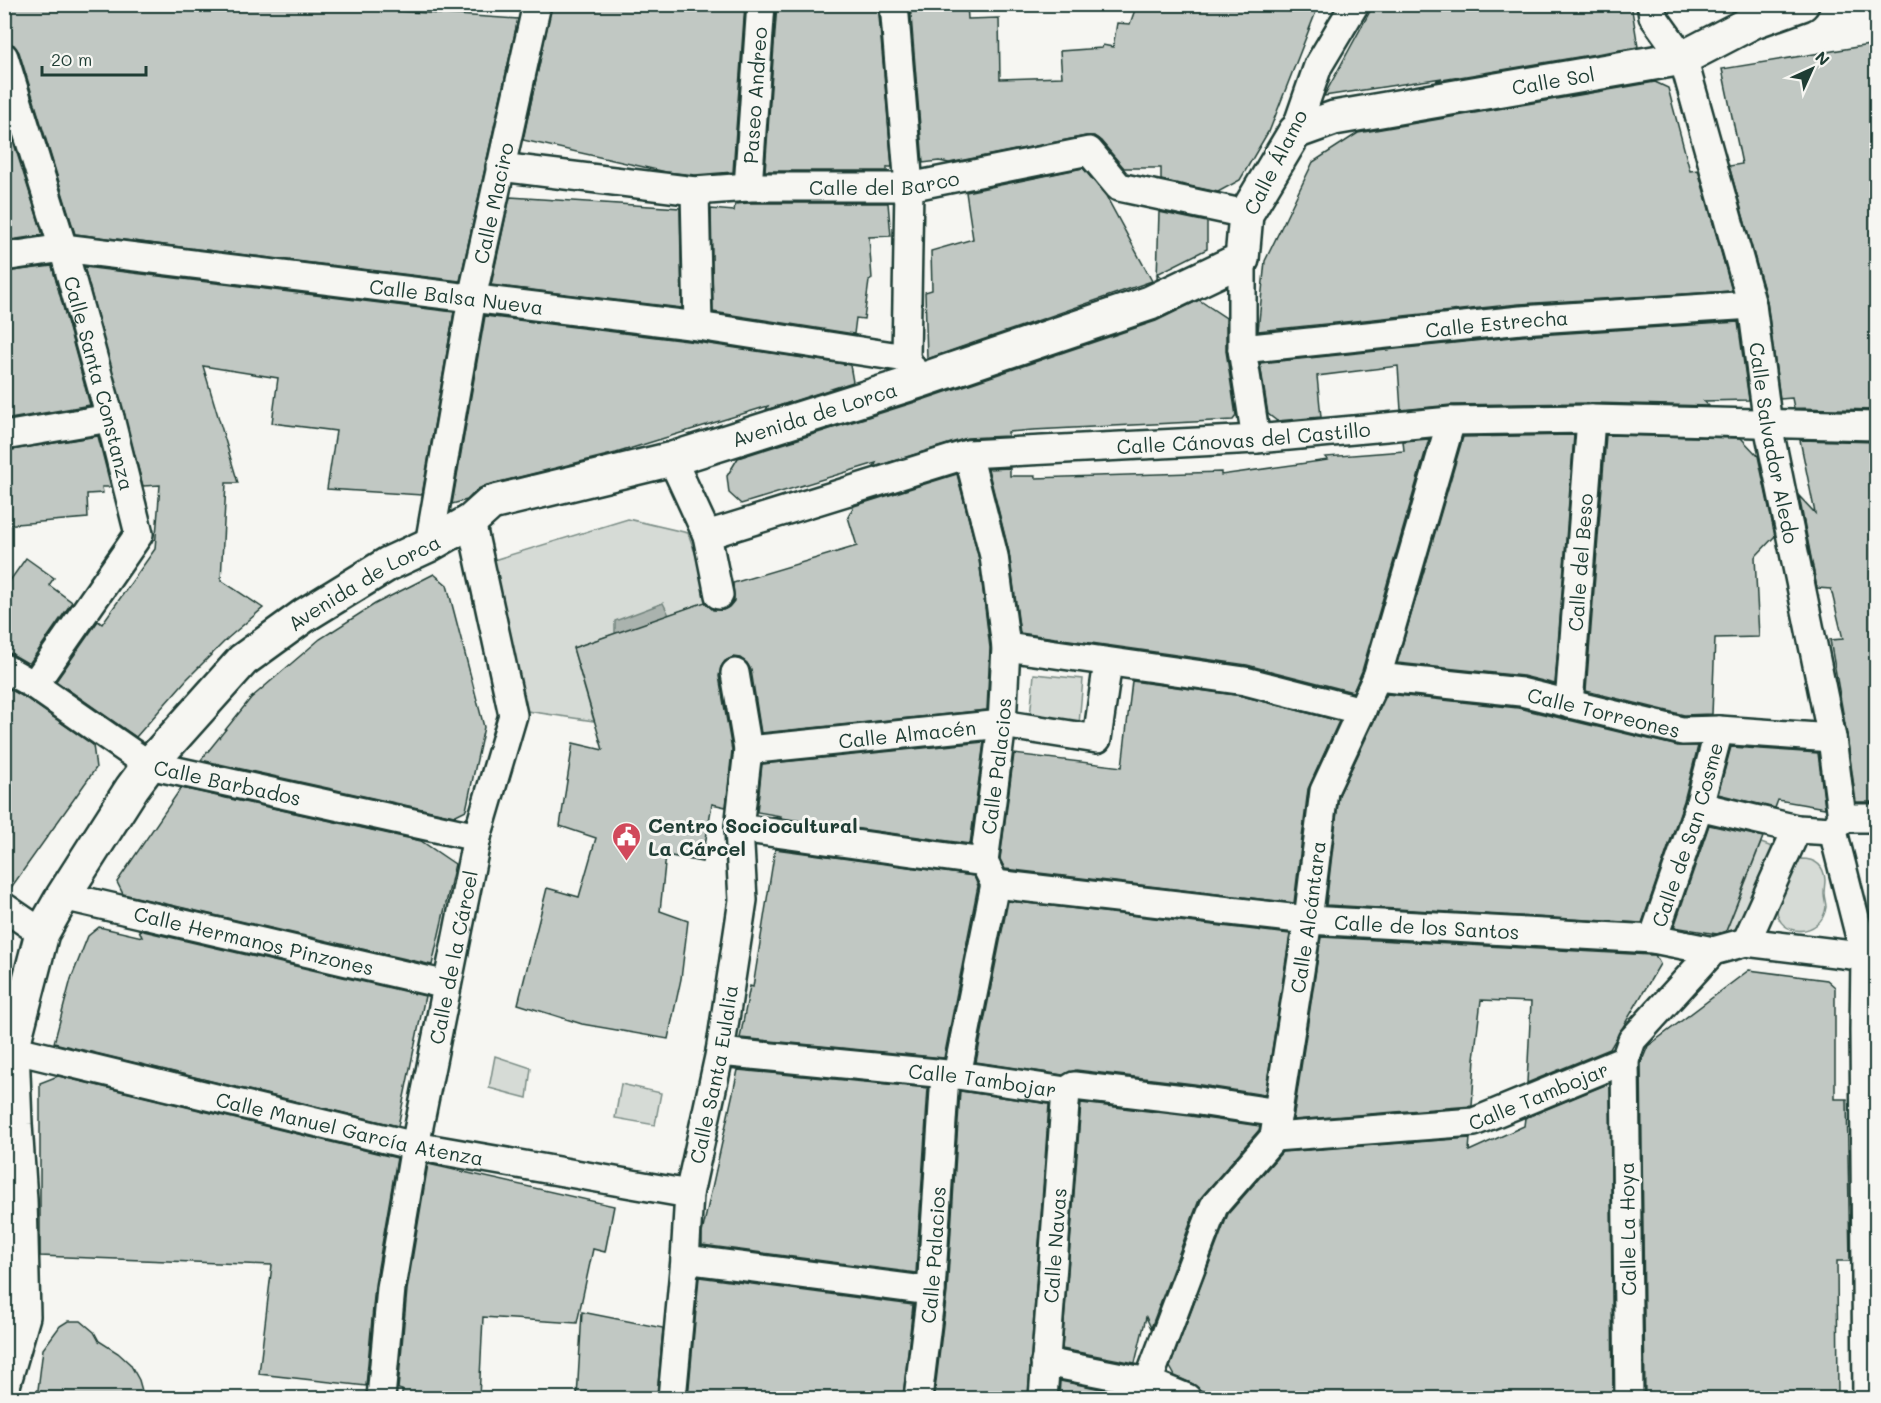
<svg xmlns="http://www.w3.org/2000/svg" width="1881" height="1403" viewBox="0 0 1881 1403" font-family="Mali,sans-serif">
<style>
.green{fill:#d6dbd6;stroke:#7a8c85;stroke-width:1.5}
.water{fill:#aab3ae;stroke:#72847d;stroke-width:1.5}
.building{fill:#c1c8c3;stroke:#1f3d34;stroke-width:1.5}
.lines{fill:none;stroke-linecap:round;stroke-linejoin:round}
.street-casing{stroke:#1f3d34;stroke-width:32}
.secondary-casing{stroke:#1f3d34;stroke-width:38}
.street{stroke:#f6f6f2;stroke-width:27}
.secondary{stroke:#f6f6f2;stroke-width:33}
.labels{text-anchor:middle;dominant-baseline:central;stroke-width:6;stroke-linejoin:round;paint-order:stroke}
.street-label{font-size:20px;fill:#1f3d34;stroke:#f6f6f2}
.poi-label{font-size:20px;font-weight:bold;fill:#1f3d34;stroke:#f6f6f2;text-anchor:start}
</style>
<rect width="100%" height="100%" fill="#f6f6f2"/>
<filter id="ink" filterUnits="userSpaceOnUse"><feTurbulence type="fractalNoise" baseFrequency=".0167" numOctaves="2"/><feDisplacementMap in="SourceGraphic" scale="12" xChannelSelector="R" yChannelSelector="G"/><feConvolveMatrix kernelMatrix="1 2 1 2 8 2 1 2 1" color-interpolation-filters="sRGB"/></filter>
<g filter="url(#ink)">
<g class="green">
<polygon points="628,519 688,533 712,600 573,648 594,721 527,711 487,562"/>
<polygon points="1034,674 1083,679 1079,724 1030,718"/>
<polygon points="1761,843 1783,851 1742,938 1725,934"/>
<path d="M1801,859C1814,859 1824,864 1825,880C1825,884 1824,889 1824,893C1824,898 1826,903 1826,907C1822,938 1777,938 1777,909C1777,892 1788,876 1795,862Z"/>
<polygon points="495,1056 531,1068 527,1098 489,1088"/>
<polygon points="621,1084 661,1093 655,1125 615,1118"/>
</g>
<polygon class="water" points="663,603 669,615 615,634 615,621"/>
<g class="building">
<polygon points="4,4 292,4 518,19 460,281 75,234 19,52 14,45 4,42"/>
<polygon points="552,4 745,4 733,172 695,175 666,172 523,140"/>
<polygon points="777,4 878,4 892,167 887,167 887,171 765,171"/>
<polygon points="910,4 967,4 968,19 999,18 1000,79 1062,77 1060,51 1102,48 1103,45 1113,47 1117,23 1130,24 1137,4 1319,4 1269,132 1268,132 1240,180 1218,192 1161,180 1161,168 1124,168 1101,141 1094,136 1086,136 949,163 939,161 923,163"/>
<polygon points="1374,4 1631,4 1638,47 1436,81 1442,78 1324,96"/>
<polygon points="1876,44 1876,410 1794,408 1792,398 1780,399 1767,301 1729,166 1742,164 1722,69"/>
<polygon points="1655,82 1668,88 1690,171 1698,170 1732,291 1519,304 1258,331 1265,261 1313,162 1358,133"/>
<polygon points="4,112 43,235 4,241"/>
<polygon points="1083,168 1106,196 1152,281 927,359 925,292 932,290 931,251 973,239 966,192"/>
<polygon points="510,197 680,208 682,308 491,285"/>
<polygon points="749,203 888,203 891,236 869,237 872,279 869,281 864,319 856,318 854,334 713,312 711,209 734,211 735,204"/>
<polygon points="1159,212 1207,222 1207,249 1157,274 1162,277 1157,279"/>
<polygon points="52,266 90,405 4,420 4,272"/>
<polygon points="84,267 454,312 422,495 327,489 336,431 272,423 278,378 203,366 238,483 226,483 221,580 263,608 228,638 187,679 136,737 56,681 98,621 102,624 155,549 160,485 143,486"/>
<polygon points="1199,300 1226,318 1226,351 1236,416 1233,420 1033,430 1008,432 1008,436 967,438 874,467 876,463 741,504 729,493 727,476 738,458 925,399 1156,321"/>
<polygon points="485,316 696,342 850,365 853,382 766,410 768,406 616,453 487,485 478,489 467,500 452,504"/>
<polygon points="1738,322 1749,400 1704,401 1709,406 1591,403 1451,405 1401,410 1398,366 1317,376 1321,417 1277,421 1268,414 1260,363 1522,336"/>
<polygon points="1574,435 1555,684 1523,676 1397,663 1463,437"/>
<polygon points="1606,435 1741,438 1758,456 1775,536 1755,557 1759,637 1715,638 1712,714 1684,715 1586,691"/>
<polygon points="98,436 111,487 102,487 103,493 87,494 88,518 4,525 4,451"/>
<polygon points="1429,439 1362,671 1353,692 1247,665 1020,633 1009,552 988,469 1010,468 1010,476 1035,476 1035,478 1221,472 1221,475 1328,460 1325,457 1404,451 1403,441"/>
<polygon points="1800,440 1876,442 1876,802 1856,802 1847,735 1830,640 1843,639 1831,589 1817,588 1799,496 1815,513"/>
<polygon points="957,474 979,559 990,648 987,710 761,733 751,670 747,663 740,658 733,657 725,661 721,667 719,676 732,750 726,807 712,804 702,862 666,855 660,911 688,921 681,979 668,1039 582,1024 518,1004 547,888 579,897 596,838 560,826 573,743 603,750 573,648 705,602 713,610 723,610 729,607 734,601 733,583 857,546 848,517 854,506"/>
<polygon points="26,558 54,578 49,585 72,602 29,664 12,654 4,652 4,589"/>
<polygon points="434,574 447,585 484,727 466,810 454,816 201,760 251,698 320,639 375,604"/>
<polygon points="1132,681 1242,696 1339,721 1308,789 1294,903 1005,869 1000,859 1014,754 1122,767"/>
<polygon points="4,686 26,698 93,745 96,768 8,892 4,891"/>
<polygon points="1387,694 1518,708 1678,746 1698,746 1684,801 1642,923 1326,905 1339,795"/>
<polygon points="984,742 970,844 780,818 781,816 757,812 762,764"/>
<polygon points="1731,747 1818,753 1825,808 1778,800 1775,808 1718,794"/>
<polygon points="181,788 421,841 455,864 432,965 123,894 117,882"/>
<polygon points="1709,825 1763,837 1726,931 1717,934 1674,927"/>
<polygon points="775,849 974,876 978,886 944,1058 740,1038 750,986 753,987"/>
<polygon points="1008,901 1290,934 1265,1095 1194,1084 1076,1070 1063,1075 976,1062"/>
<polygon points="99,927 142,937 139,930 425,996 398,1126 54,1043 71,979 88,936"/>
<polygon points="1321,937 1651,955 1655,955 1660,964 1610,1049 1527,1083 1531,1002 1481,1000 1474,1059 1475,1059 1472,1106 1293,1120"/>
<polygon points="1749,970 1827,980 1835,987 1835,1099 1847,1099 1850,1261 1837,1261 1838,1398 1645,1398 1641,1063 1648,1046"/>
<polygon points="738,1070 928,1088 916,1273 702,1245 702,1233"/>
<polygon points="58,1076 397,1158 375,1285 366,1386 259,1374 272,1265 40,1256 40,1083"/>
<polygon points="1610,1083 1613,1398 1223,1398 1200,1390 1193,1384 1175,1376 1170,1367 1228,1214 1282,1152 1470,1138 1469,1151 1524,1126 1525,1118"/>
<polygon points="960,1091 1049,1104 1028,1398 934,1398 947,1292"/>
<polygon points="1081,1103 1190,1116 1260,1126 1259,1130 1199,1200 1151,1328 1146,1317 1135,1363 1062,1349"/>
<polygon points="428,1164 614,1206 605,1252 593,1249 577,1323 483,1317 479,1398 402,1398 402,1390 398,1389 407,1290"/>
<polygon points="699,1277 913,1305 903,1398 688,1398"/>
<polygon points="582,1312 663,1328 657,1398 577,1398"/>
<polygon points="68,1321 81,1321 94,1332 99,1341 118,1353 130,1364 139,1380 144,1398 37,1398 43,1349 60,1326"/>
<polygon points="1060,1381 1127,1394 1127,1398 1059,1398"/>
</g>
<g class="lines">
<defs>
<g id="street">
<polyline points="894,4 909,187 906,358 914,372"/>
<path id="s1" d="M1651,4L1653,16L1683,58L1752,305L1768,425L1832,738L1842,818L1833,831"/>
<path id="s2" d="M4,57L63,248L110,418L139,534L34,685"/>
<polyline points="1295,132 1318,66 1355,4"/>
<path id="s3" d="M500,167L695,191L748,187H909L1089,151L1119,187L1246,214"/>
<path id="s4" d="M748,187L761,4"/>
<polyline points="695,191 698,326"/>
<path id="s5" d="M4,257L63,248L698,326L906,358"/>
<polyline points="1242,259 1242,349 1256,439"/>
<path id="s6" d="M1242,349L1521,320L1752,305"/>
<polyline points="4,436 110,418"/>
<path id="s7" d="M672,459L707,535L968,454L1256,439L1451,421L1591,419L1876,426"/>
<polyline points="707,535 719,595"/>
<path id="s8" d="M429,545L472,298L537,4"/>
<polyline points="1006,647 1245,681 1362,711"/>
<path id="s9" d="M4,668L34,685L149,765L477,837"/>
<path id="s10" d="M1377,677L1521,692L1682,731L1719,730L1832,738"/>
<path id="s11" d="M1569,704L1591,419"/>
<path id="s12" d="M748,750L1002,724L1097,739L1108,662"/>
<polyline points="1699,806 1797,829 1833,831"/>
<polyline points="1842,818 1876,818"/>
<polyline points="739,828 984,862"/>
<polyline points="1833,831 1865,957 1864,1031 1867,1398"/>
<path id="s13" d="M995,884L1308,920L1653,939L1713,951"/>
<path id="s14" d="M63,896L447,985"/>
<polyline points="4,907 42,933"/>
<path id="s15" d="M1653,939L1699,806L1719,730"/>
<polyline points="1746,942 1797,829"/>
<path id="s16" d="M4,1045L12,1049L415,1146L689,1194"/>
<path id="s17" d="M720,1052L957,1075L1066,1091L1074,1086L1192,1100L1278,1113"/>
<path id="s18" d="M957,1075L995,884L984,862L1002,724L1006,647L994,556L968,454"/>
<path id="s19" d="M1274,1137L1474,1122L1625,1060"/>
<polyline points="685,1259 931,1291"/>
<polyline points="1045,1362 1148,1382 1187,1398"/>
<path id="s20" d="M381,1398L391,1288L415,1146L477,837L513,715L471,521"/>
<path id="s21" d="M672,1398L685,1259L689,1194L720,1052L743,900L739,828L748,750L735,673"/>
<path id="s22" d="M918,1398L931,1291L945,1075"/>
<path id="s23" d="M1043,1398L1066,1091"/>
<path id="s24" d="M1142,1398L1214,1206L1274,1137L1308,920L1324,791L1377,677L1451,421"/>
<polyline points="1629,1398 1625,1060 1632,1040 1713,951 1746,942 1876,958"/>
</g>
<g id="secondary">
<path id="s25" d="M4,1382L23,1316L20,1200L15,1124L12,1049L42,933L63,896L132,788L149,765L243,660L305,615L388,564L429,545L471,521L491,503L672,459L919,381L1150,303L1242,259L1246,214L1295,132L1334,118L1683,58L1754,21L1802,4"/>
</g>
</defs>
<use href="#street" class="street-casing"/>
<use href="#secondary" class="secondary-casing"/>
<use href="#street" class="street"/>
<use href="#secondary" class="secondary"/>
</g>
</g>
<defs>
<symbol id="civic-pin" viewBox="-11 -11 22 30"><path d="M0 17L-7.5 6A9.5 9.5 0 1 1 7.5 6Z" fill="#d1495b" stroke="#f6f6f2"/><path d="M-.6-6.5H3V-4.5H.6V-3L4-1V1h2V6H-6V1h2V-1L-.6-3ZM-1.2 2.5V6h2.4V2.5Z" fill="#fff"/></symbol>
</defs>
<g fill-rule="evenodd">
<use href="#civic-pin" x="610" y="820" width="33" height="45"/>
</g>
<g class="labels">
<g class="street-label">
<text stroke="none"><textPath href="#s25" startOffset="2286">Calle Sol</textPath></text>
<text stroke="none"><textPath href="#s4" startOffset="92">Paseo Andreo</textPath></text>
<text transform="translate(1275 162) rotate(-63)">Calle Álamo</text>
<text stroke="none"><textPath href="#s3" startOffset="386">Calle del Barco</textPath></text>
<text stroke="none"><textPath href="#s8" startOffset="348">Calle Maciro</textPath></text>
<text stroke="none"><textPath href="#s5" startOffset="456">Calle Balsa Nueva</textPath></text>
<text stroke="none"><textPath href="#s6" startOffset="256">Calle Estrecha</textPath></text>
<text stroke="none"><textPath href="#s2" startOffset="340">Calle Santa Constanza</textPath></text>
<text stroke="none"><textPath href="#s25" startOffset="1426">Avenida de Lorca</textPath></text>
<text stroke="none"><textPath href="#s7" startOffset="633">Calle Cánovas del Castillo</textPath></text>
<text stroke="none"><textPath href="#s1" startOffset="460">Calle Salvador Aledo</textPath></text>
<text stroke="none"><textPath href="#s11" startOffset="142">Calle del Beso</textPath></text>
<text stroke="none"><textPath href="#s25" startOffset="940">Avenida de Lorca</textPath></text>
<text stroke="none"><textPath href="#s10" startOffset="230">Calle Torreones</textPath></text>
<text stroke="none"><textPath href="#s12" startOffset="160">Calle Almacén</textPath></text>
<text stroke="none"><textPath href="#s18" startOffset="316">Calle Palacios</textPath></text>
<text stroke="none"><textPath href="#s9" startOffset="255">Calle Barbados</textPath></text>
<text stroke="none"><textPath href="#s15" startOffset="110">Calle de San Cosme</textPath></text>
<text stroke="none"><textPath href="#s24" startOffset="519">Calle Alcántara</textPath></text>
<text stroke="none"><textPath href="#s13" startOffset="434">Calle de los Santos</textPath></text>
<text stroke="none"><textPath href="#s14" startOffset="196">Calle Hermanos Pinzones</textPath></text>
<text stroke="none"><textPath href="#s20" startOffset="447">Calle de la Cárcel</textPath></text>
<text stroke="none"><textPath href="#s21" startOffset="327">Calle Santa Eulalia</textPath></text>
<text stroke="none"><textPath href="#s17" startOffset="264">Calle Tambojar</textPath></text>
<text stroke="none"><textPath href="#s19" startOffset="270">Calle Tambojar</textPath></text>
<text stroke="none"><textPath href="#s16" startOffset="356">Calle Manuel García Atenza</textPath></text>
<text transform="translate(1627 1229) rotate(-91)">Calle La Hoya</text>
<text stroke="none"><textPath href="#s23" startOffset="153">Calle Navas</textPath></text>
<text stroke="none"><textPath href="#s22" startOffset="144">Calle Palacios</textPath></text>
</g>
<g class="poi-label">
<text x="648" y="825">Centro Sociocultural<tspan x="648" dy="23">La Cárcel</tspan></text>
</g>
</g>
<rect width="1881" height="1403" fill="none" stroke="#f6f6f2" stroke-width="24"/>
<rect x="12" y="12" width="1857" height="1379" fill="none" stroke="#1f3d34" stroke-width="2" filter="url(#ink)"/>
<g transform="translate(1812 69) rotate(45)" stroke="#f6f6f2" stroke-width="4.5" paint-order="stroke">
<path d="M0-4.5L10 22L0 15L-10 22Z" fill="#1f3d34"/>
<text y="-9" font-size="16" font-weight="bold" text-anchor="middle" fill="#1f3d34">N</text>
</g>
<path d="M42 66v9h104v-9" fill="none" stroke="#1f3d34" stroke-width="3"/>
<text x="51" y="66" font-size="18" fill="#1f3d34" stroke="#f6f6f2" stroke-width="4.5" paint-order="stroke">20 m</text>
</svg>
